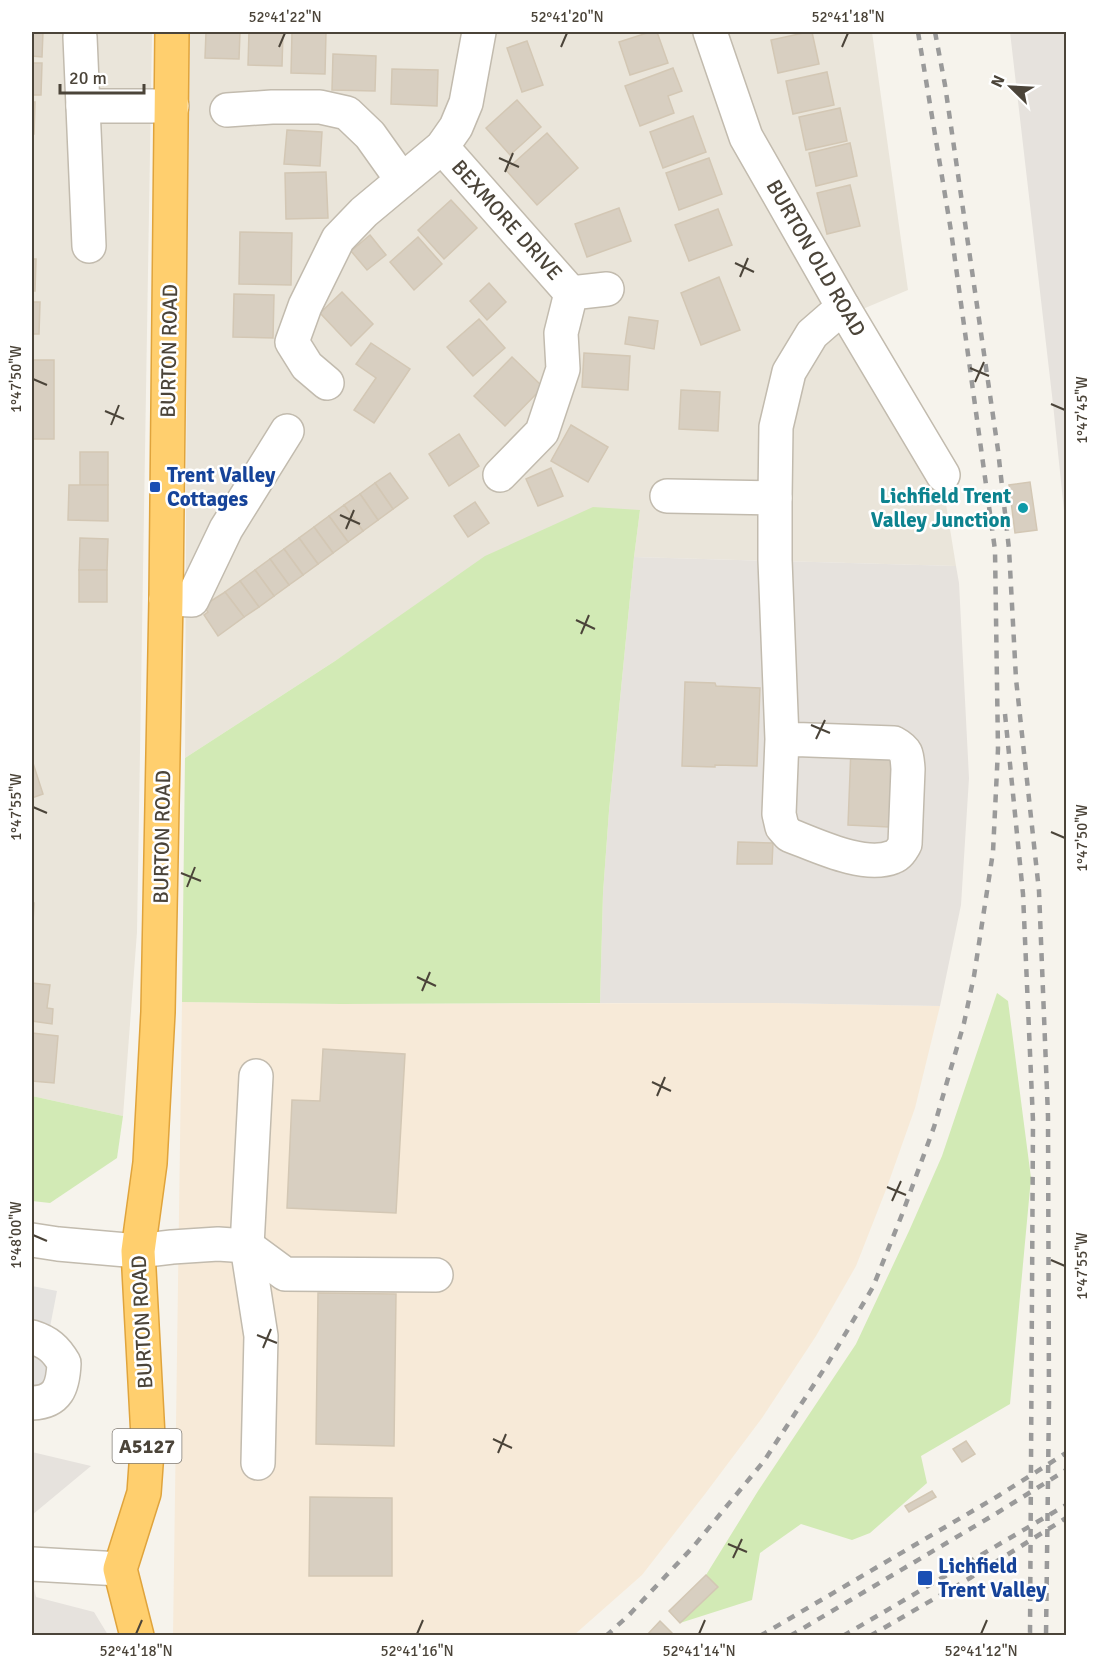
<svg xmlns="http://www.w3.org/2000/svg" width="1098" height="1667" viewBox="0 0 1098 1667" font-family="Signika,sans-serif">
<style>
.residential{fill:#eae5da}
.commercial{fill:#f7ead8}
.industrial{fill:#e6e2dd}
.green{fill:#d2eab5}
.parking{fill:#e5e3e0}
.building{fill:#d8cfc1;stroke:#d3c7b4;stroke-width:1.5}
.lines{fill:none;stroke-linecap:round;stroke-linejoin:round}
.minor-casing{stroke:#c2bbae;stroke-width:36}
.highway-casing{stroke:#e0a43c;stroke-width:36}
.minor{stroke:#fff;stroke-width:33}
.highway{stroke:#ffcf6e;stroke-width:33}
.rail{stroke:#9a9a9a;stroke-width:4.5;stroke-dasharray:8 8;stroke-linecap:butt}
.ticks{fill:none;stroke:#4b4439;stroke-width:2}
.transit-dot{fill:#1a4fb4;stroke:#fff;stroke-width:2}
.culture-dot{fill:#0f9aa8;stroke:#fff;stroke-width:2}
.labels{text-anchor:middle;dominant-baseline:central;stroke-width:5;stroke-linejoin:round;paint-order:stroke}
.shield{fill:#fff;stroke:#817c74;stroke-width:1.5}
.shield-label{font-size:20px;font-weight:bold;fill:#4b4439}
.street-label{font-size:21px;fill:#4b4439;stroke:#fff}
.transit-label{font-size:21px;font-weight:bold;fill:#164399;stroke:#fff;text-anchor:start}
.culture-label{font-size:21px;font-weight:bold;fill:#0d838f;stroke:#fff;text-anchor:end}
.neatline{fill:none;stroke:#4b4439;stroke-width:2}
.ticks-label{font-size:15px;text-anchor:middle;fill:#4b4439}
</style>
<rect width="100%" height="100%" fill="#f6f3ec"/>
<g class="residential">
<polygon points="32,32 152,32 137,932 123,1116 32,1096"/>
<polygon points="188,32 872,32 908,290 858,311 945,498 956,566 634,557 640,510 402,616 335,661 185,758"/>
</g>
<polygon class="commercial" points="182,1002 341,1004 775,1003 940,1006 915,1108 887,1187 856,1266 816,1336 762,1418 705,1494 642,1575 574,1635 173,1636"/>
<g class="industrial">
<polygon points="1010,32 1066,32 1066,530 1053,404"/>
<polygon points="634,557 956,566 959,583 969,778 961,905 940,1006 775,1003 600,1003 603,893 609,811"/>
<polygon points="32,1452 91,1466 32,1515"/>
<polygon points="32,1580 36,1597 94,1612 108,1635 32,1635"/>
</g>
<g class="green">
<polygon points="593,507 640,510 634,557 609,811 603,893 600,1003 341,1004 182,1002 185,758 335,661 485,556"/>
<polygon points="997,993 1008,1001 1031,1178 1010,1404 921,1456 927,1483 870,1533 852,1540 801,1524 760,1553 752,1600 680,1623 717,1587 706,1575 758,1491 856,1344 909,1231 942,1156"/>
<polygon points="32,1096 123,1116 117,1158 50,1203 32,1201"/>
</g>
<polygon class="parking" points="32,1286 57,1291 50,1327 70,1348 32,1418"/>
<g class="building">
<polygon points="32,32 43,32 42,57 32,56"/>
<polygon points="206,32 240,32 239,59 205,58"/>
<polygon points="249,32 283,32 282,66 248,65"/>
<polygon points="292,32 326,32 325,74 291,73"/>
<polygon points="650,32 657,32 668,63 630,75 619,42"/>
<polygon points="808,32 812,32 819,64 778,73 771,40"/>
<polygon points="527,41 543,85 522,92 507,48"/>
<polygon points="333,54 376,56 375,91 332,90"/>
<polygon points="32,63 42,63 41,95 32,95"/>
<polygon points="673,68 682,91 668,96 674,113 640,126 625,86"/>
<polygon points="392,69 438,70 437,106 391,104"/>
<polygon points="827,72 834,105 793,114 786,81"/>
<polygon points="517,100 541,127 510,155 486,128"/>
<polygon points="32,102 35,102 34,134 32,134"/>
<polygon points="840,108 847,141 806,150 799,117"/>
<polygon points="693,116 706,152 663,168 650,132"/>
<polygon points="287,130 322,132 320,166 284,164"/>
<polygon points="547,133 578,168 537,205 506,170"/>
<polygon points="850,143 857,176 816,186 809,153"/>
<polygon points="709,158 722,194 679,210 666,173"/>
<polygon points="326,172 328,218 286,219 285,173"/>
<polygon points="850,185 860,226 827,234 817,193"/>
<polygon points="451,200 477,228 444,259 418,230"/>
<polygon points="619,208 631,241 587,257 575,224"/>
<polygon points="718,209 732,245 689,261 675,225"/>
<polygon points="240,232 292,233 291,285 239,284"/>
<polygon points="370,235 386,255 367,270 351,251"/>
<polygon points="418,237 442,264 414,290 390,262"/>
<polygon points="32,259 36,259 35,291 32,291"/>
<polygon points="719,277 740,330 701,345 681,293"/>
<polygon points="489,283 506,302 487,320 470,301"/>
<polygon points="342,292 373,324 351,346 320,313"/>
<polygon points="234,294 274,295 273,338 233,337"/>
<polygon points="32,302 40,302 39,334 32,334"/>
<polygon points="629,317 658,321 654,349 625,344"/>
<polygon points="479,319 505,348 473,376 447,347"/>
<polygon points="371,343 410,369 374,423 354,410 376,378 356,364"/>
<polygon points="584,353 630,356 628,390 582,387"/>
<polygon points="512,357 543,387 505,426 474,396"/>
<rect x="32" y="360" width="22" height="79"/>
<polygon points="681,390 720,392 718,431 679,429"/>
<polygon points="571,425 608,447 588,482 551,461"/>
<polygon points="459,434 479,466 449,486 429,454"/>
<rect x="80" y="452" width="28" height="33"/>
<polygon points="551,468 563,496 538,506 526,479"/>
<polygon points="390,473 408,498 393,509 375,483"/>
<polygon points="1030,482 1037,530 1015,533 1009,485"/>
<polygon points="375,483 393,509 378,520 360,494"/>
<polygon points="69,485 108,485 108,521 68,520"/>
<polygon points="360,494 378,520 363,531 344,505"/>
<polygon points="475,502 489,523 468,537 454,516"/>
<polygon points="344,505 363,531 348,542 329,516"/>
<polygon points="329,516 348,542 333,553 314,527"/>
<polygon points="314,527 333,553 318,564 299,538"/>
<polygon points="80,538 108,539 107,570 79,570"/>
<polygon points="299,538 318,564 303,575 284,549"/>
<polygon points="284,549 303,575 289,585 270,559"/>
<polygon points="270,559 289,585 274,596 255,570"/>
<rect x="79" y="570" width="28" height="32"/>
<polygon points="255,570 274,596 259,607 240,581"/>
<polygon points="240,581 259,607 244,617 225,592"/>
<polygon points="225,592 244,617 218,636 204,615 208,612 203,606"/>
<polygon points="685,682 715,683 716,686 760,688 757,766 715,765 715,767 682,766"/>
<polygon points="851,748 893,750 889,827 848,825"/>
<polygon points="32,760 43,794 32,798"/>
<polygon points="738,842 773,843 772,864 737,864"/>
<polygon points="32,903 34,903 32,942"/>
<polygon points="32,983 50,985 47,1008 53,1009 52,1024 32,1021"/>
<polygon points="32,1033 58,1036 54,1083 32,1081"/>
<polygon points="323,1049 405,1054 396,1213 287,1208 292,1100 320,1101"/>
<polygon points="318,1293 396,1294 394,1446 316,1444"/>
<polygon points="966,1441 975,1454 962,1462 953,1449"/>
<polygon points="932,1491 936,1497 909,1512 905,1506"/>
<polygon points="310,1497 392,1498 392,1576 309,1576"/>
<polygon points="706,1575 718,1587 680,1623 669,1611"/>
<polygon points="660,1621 672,1633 669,1636 646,1636"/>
</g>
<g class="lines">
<defs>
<g id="minor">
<polyline points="710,32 746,137 843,307 943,475"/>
<polyline points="80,37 89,246"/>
<polyline points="83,106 172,106"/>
<polyline points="227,110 272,107 320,107 347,113 370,135 402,180"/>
<polyline points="442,147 571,293"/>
<polyline points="327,383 307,366 292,342 305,306 338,239 364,212 442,147 456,127 466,103 479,32"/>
<polyline points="500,475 542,432 563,369 561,333 571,293 607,289"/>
<polyline points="667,496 775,498 776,427 789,372 812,334 843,307"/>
<path d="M775,498V560L782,739L779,814L782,827L789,835C816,845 864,869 893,857C899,855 902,849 905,844L908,769C907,754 907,750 894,743L782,739"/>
<polyline points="166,599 192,600 226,529 287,431"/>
<polyline points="256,1076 247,1246 261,1336 258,1463"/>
<polyline points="32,1240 58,1244 138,1251 172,1247 218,1244 247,1246 285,1274 436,1275"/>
<path d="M32,1337C48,1342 56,1349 64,1363C63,1387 58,1402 32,1403"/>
<polyline points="32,1564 120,1569"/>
</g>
<polyline id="highway" points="137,1636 120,1569 144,1493 148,1437 138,1251 150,1163 158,1012 166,599 172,32"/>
</defs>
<use href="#minor" class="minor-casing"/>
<use href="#highway" class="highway-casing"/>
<use href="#minor" class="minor"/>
<use href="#highway" class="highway"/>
<g class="rail">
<polyline points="935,32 945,85 998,450 1009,549 1016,679 1039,891 1048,1116 1049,1402 1046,1636"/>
<polyline points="1005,714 1023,894 1033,1121 1030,1636"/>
<polyline points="606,1636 629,1615 693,1547 764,1461 828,1363 873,1287 903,1212 934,1127 964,1023 974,976 993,852 998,749 995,550 951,231 918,32"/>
<polyline points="760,1636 998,1496 1066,1453"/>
<polyline points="790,1636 997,1513 1066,1470"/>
<polyline points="843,1636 1066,1505"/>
<polyline points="870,1636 970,1578 1066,1518"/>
</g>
</g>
<path class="ticks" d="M279,47L285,33M561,47L567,33M842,47L848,33M499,158L519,167M505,172L513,153M735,263L754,272M740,277L748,258M970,368L989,376M33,379L47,385M975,382L984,362M1051,404L1065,410M105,411L124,419M111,425L119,405M340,515L360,524M346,529L354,510M576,620L595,629M581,634L589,615M811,725L830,733M816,739L825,720M33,807L47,813M1051,832L1065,838M181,873L201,881M187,887L195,867M417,977L436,986M422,991L430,972M652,1082L671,1091M657,1096L665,1077M887,1187L906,1195M892,1201L901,1181M33,1235L47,1241M1051,1260L1065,1266M257,1335L277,1343M263,1348L271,1329M493,1439L512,1448M498,1453L506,1434M728,1544L747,1552M733,1558L742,1539M136,1634L142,1620M417,1634L423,1620M699,1634L705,1620M981,1634L987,1620"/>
<g class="transit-dot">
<rect x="149" y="481" width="12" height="12" rx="3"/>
<rect x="917" y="1570" width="16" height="16" rx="3"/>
</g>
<circle class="culture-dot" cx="1023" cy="508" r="6"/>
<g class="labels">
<rect class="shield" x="112.5" y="1429" width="69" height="34" rx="4.5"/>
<g class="shield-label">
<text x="147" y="1446">A5127</text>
</g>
<g class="street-label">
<text transform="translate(507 220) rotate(48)">BEXMORE DRIVE</text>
<text transform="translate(816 258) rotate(60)">BURTON OLD ROAD</text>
<text transform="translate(169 351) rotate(-89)">BURTON ROAD</text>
<text transform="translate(162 837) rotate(-89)">BURTON ROAD</text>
<text transform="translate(142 1322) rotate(-93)">BURTON ROAD</text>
</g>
<g class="transit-label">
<text x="167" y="475">Trent Valley<tspan x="167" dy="24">Cottages</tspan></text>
<text x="938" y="1566">Lichfield<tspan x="938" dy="24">Trent Valley</tspan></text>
</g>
<g class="culture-label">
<text x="1011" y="496">Lichfield Trent<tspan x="1011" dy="24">Valley Junction</tspan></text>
</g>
</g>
<rect width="1098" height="1667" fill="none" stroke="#ffffff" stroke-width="66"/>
<g transform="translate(1011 87) rotate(294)" stroke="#ffffff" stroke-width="4.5" paint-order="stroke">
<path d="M0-4.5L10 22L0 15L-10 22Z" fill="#4b4439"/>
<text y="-9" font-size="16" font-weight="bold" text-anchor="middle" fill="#4b4439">N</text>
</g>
<path d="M60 84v9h84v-9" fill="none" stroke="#4b4439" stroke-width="3"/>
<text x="69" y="84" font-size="18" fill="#4b4439" stroke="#ffffff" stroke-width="4.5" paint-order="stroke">20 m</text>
<rect x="33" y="33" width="1032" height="1601" class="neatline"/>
<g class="ticks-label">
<text x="285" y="22">52°41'22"N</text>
<text x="567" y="22">52°41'20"N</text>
<text x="848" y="22">52°41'18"N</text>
<text transform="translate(16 379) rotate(-90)" y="5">1°47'50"W</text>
<text transform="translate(1082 410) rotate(-90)" y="5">1°47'45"W</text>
<text transform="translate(16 807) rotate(-90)" y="5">1°47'55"W</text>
<text transform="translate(1082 838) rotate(-90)" y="5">1°47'50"W</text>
<text transform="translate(16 1235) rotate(-90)" y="5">1°48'00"W</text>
<text transform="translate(1082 1266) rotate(-90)" y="5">1°47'55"W</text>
<text x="136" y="1656">52°41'18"N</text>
<text x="417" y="1656">52°41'16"N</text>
<text x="699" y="1656">52°41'14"N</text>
<text x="981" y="1656">52°41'12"N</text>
</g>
</svg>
